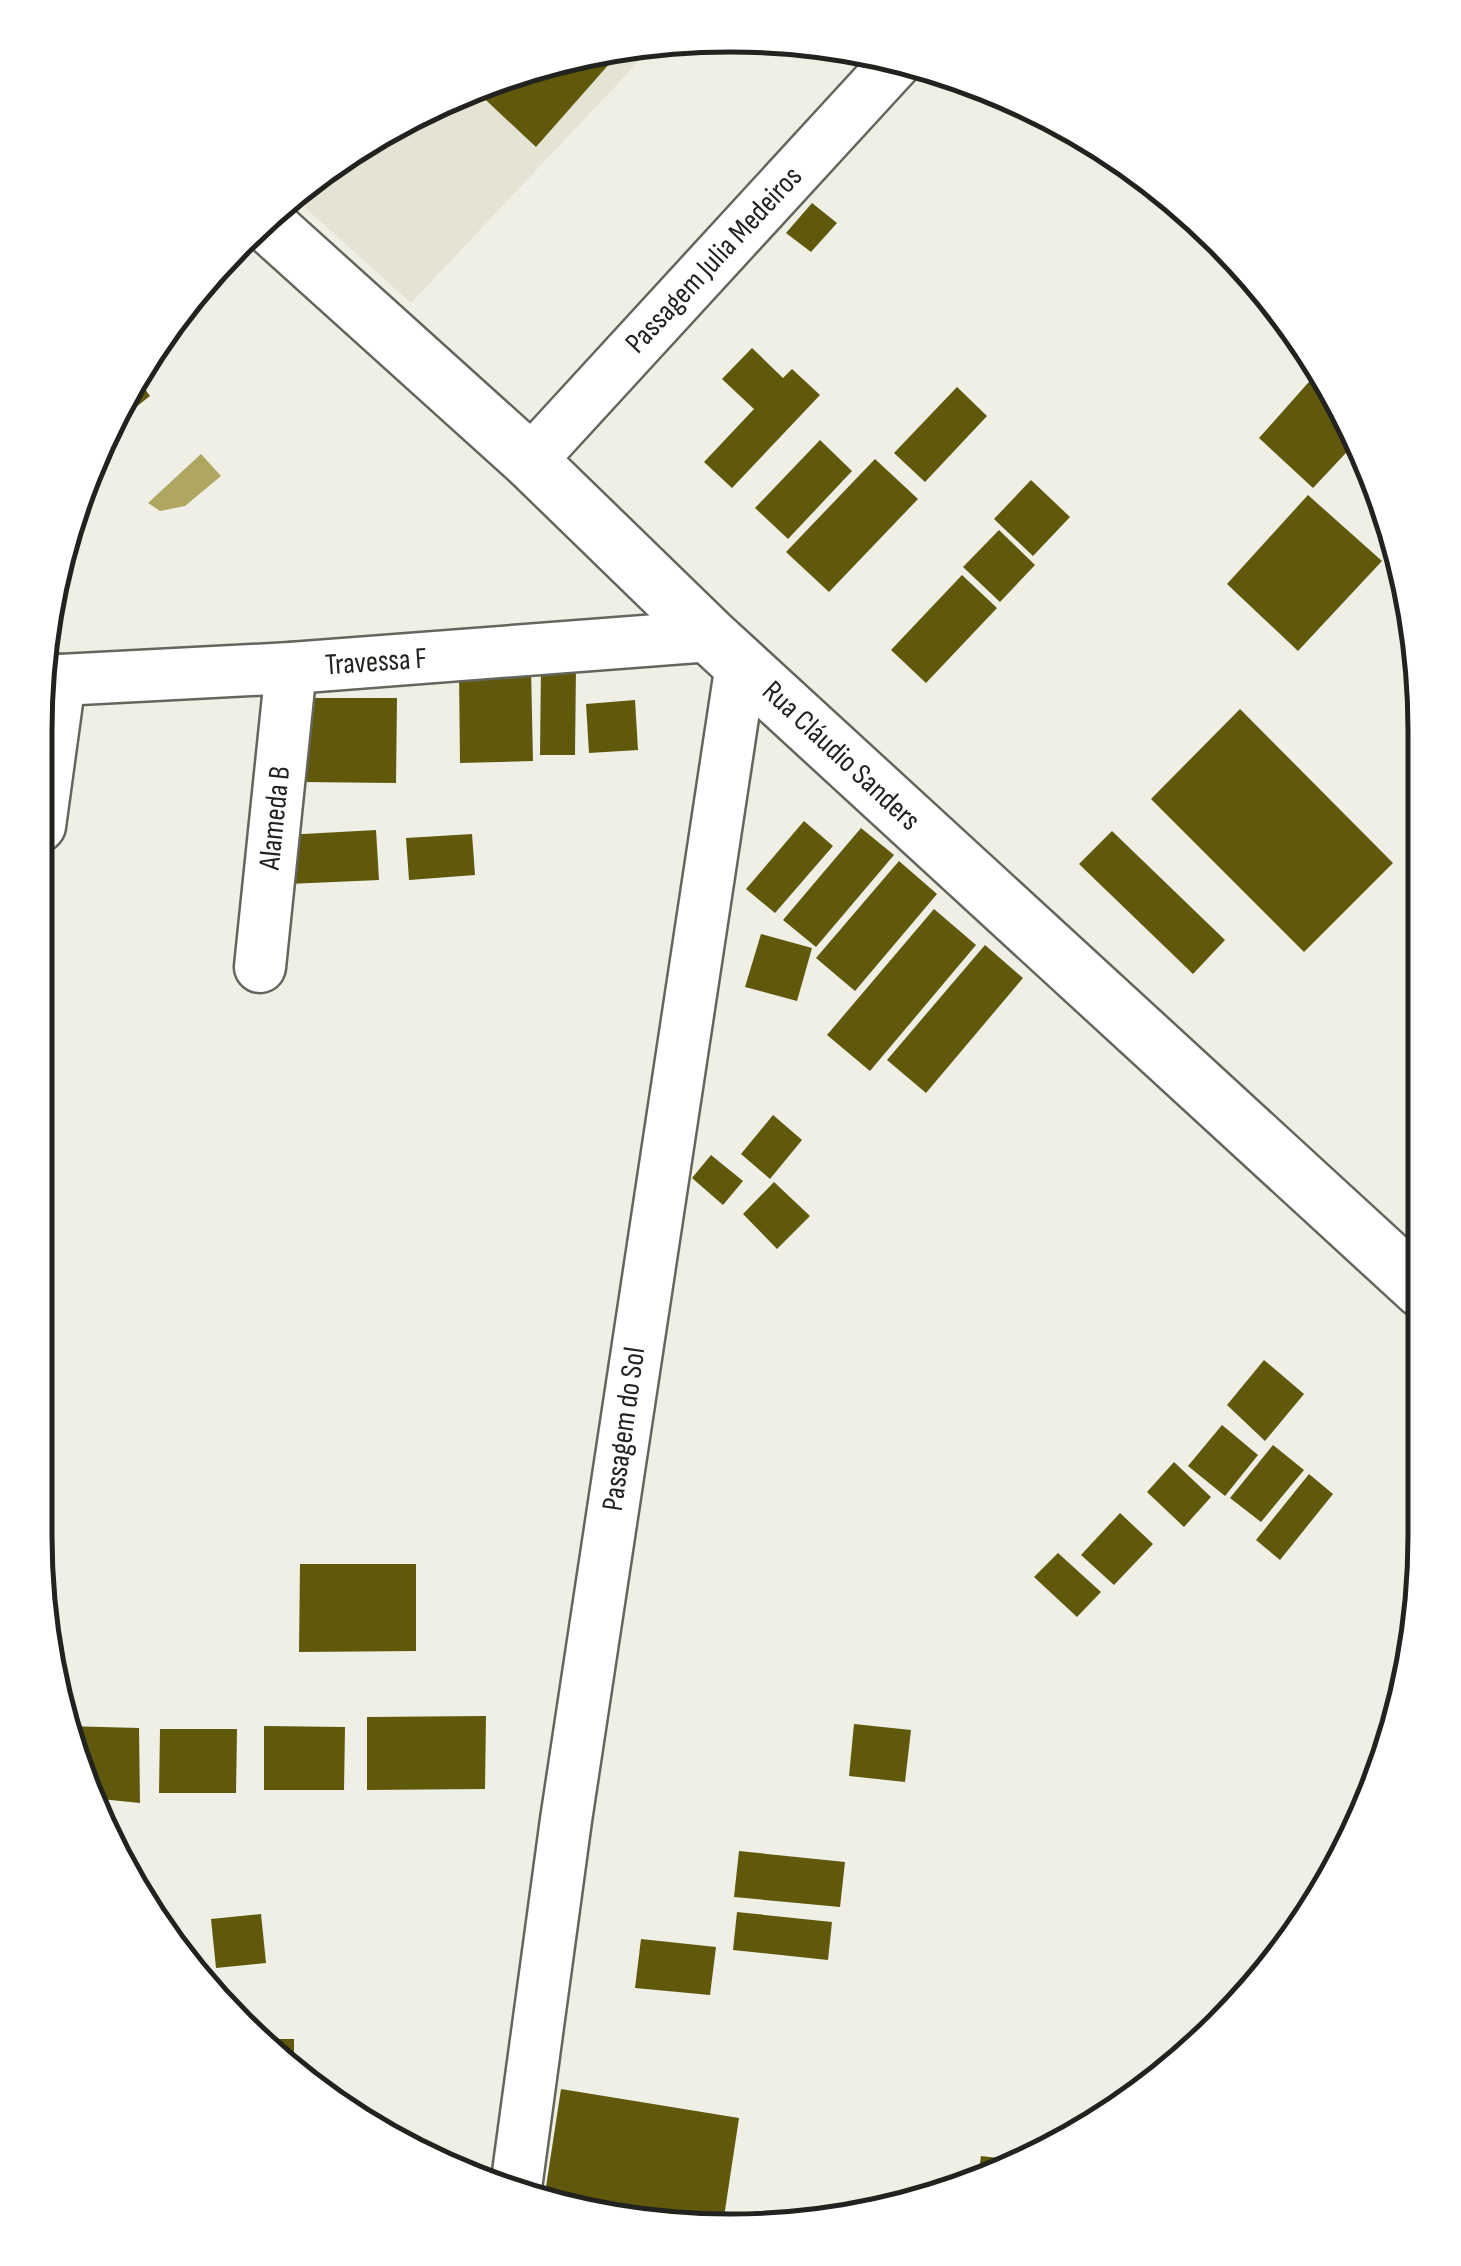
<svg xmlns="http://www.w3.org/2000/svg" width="1461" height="2266" viewBox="0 0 1461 2266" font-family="'Sofia Sans Condensed',sans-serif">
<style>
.built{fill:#e5e3d3}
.water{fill:#aea661}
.building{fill:#60590c}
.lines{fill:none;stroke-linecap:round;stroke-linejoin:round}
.minor-casing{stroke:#65655d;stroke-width:55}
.secondary-casing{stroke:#65655d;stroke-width:60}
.minor{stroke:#fff;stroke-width:50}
.secondary{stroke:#fff;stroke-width:55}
.labels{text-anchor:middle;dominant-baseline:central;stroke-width:10;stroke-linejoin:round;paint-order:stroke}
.street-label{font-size:30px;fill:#22221f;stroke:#fff}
.rim{fill:none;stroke:#22221f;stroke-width:5}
</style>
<rect width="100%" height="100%" fill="#efefe6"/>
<polygon class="built" points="658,41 411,303 290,194 307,179 422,107 550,59"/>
<polygon class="water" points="201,454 221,476 185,506 160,511 148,503"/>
<g class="building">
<polygon points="625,46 536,147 473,88 550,59"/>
<polygon points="812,203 837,223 811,252 786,233"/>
<polygon points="752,348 783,378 792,369 820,395 732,488 704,462 754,409 722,379"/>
<polygon points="1315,375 1337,395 1360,438 1313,488 1259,438"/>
<polygon points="137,378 150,396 104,432 106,423"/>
<polygon points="957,387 987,416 925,482 894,453"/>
<polygon points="820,440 852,471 788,539 755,508"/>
<polygon points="875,459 918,499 829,592 786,552"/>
<polygon points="1031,480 1070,517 1033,556 994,519"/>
<polygon points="1308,495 1382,561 1298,651 1227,584"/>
<polygon points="999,530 1035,565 1000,602 963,567"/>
<polygon points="962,575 997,608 926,683 891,650"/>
<polygon points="541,664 576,665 575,755 540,755"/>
<polygon points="531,668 533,761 460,763 459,670"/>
<polygon points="301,698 397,698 396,783 300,782"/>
<polygon points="635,700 638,750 589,753 586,704"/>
<polygon points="1240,709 1393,863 1304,952 1151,799"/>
<polygon points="804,821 833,846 775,913 746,889"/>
<polygon points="861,828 894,855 816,947 783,920"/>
<polygon points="376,830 379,880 288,884 285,835"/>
<polygon points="1112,831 1225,940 1193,974 1079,864"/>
<polygon points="472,834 475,875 409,880 406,838"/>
<polygon points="899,861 937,894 855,991 816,958"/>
<polygon points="934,909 976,945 870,1071 827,1035"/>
<polygon points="761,934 812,948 797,1001 745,987"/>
<polygon points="985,945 1023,978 926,1093 887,1060"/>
<polygon points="773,1115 802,1140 770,1179 741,1154"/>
<polygon points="711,1155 743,1181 723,1205 692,1178"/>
<polygon points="774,1182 810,1216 777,1249 743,1214"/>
<polygon points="1264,1360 1304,1394 1265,1441 1227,1405"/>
<polygon points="1222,1425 1258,1455 1225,1496 1188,1466"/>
<polygon points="1273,1445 1304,1470 1261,1522 1230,1498"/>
<polygon points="1174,1462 1211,1497 1184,1527 1147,1492"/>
<polygon points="1309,1474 1333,1494 1280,1560 1256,1540"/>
<polygon points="1120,1513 1153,1544 1114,1585 1081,1555"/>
<polygon points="1058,1553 1101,1592 1077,1617 1034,1577"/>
<polygon points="300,1564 416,1564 416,1651 299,1652"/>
<polygon points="486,1716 485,1789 367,1790 367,1717"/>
<polygon points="854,1724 911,1730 905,1782 849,1776"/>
<polygon points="66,1726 139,1728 140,1803 91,1798 72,1759"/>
<polygon points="264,1726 345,1727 344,1790 264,1790"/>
<polygon points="160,1729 237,1729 236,1793 159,1793"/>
<polygon points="739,1851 845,1862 840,1907 734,1897"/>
<polygon points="737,1912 832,1922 828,1960 733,1950"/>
<polygon points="261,1914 266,1963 216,1968 211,1919"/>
<polygon points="641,1939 716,1947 710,1995 635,1988"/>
<polygon points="261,2039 294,2039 294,2073"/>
<polygon points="561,2089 739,2118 722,2230 544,2200"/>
<polygon points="981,2156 1016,2160 978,2177"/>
</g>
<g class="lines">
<defs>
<g id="minor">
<polyline points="530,461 899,59"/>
<polyline points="41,681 291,668 710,636"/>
<polyline points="40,826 60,680"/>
<polyline points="260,967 291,668"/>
<polyline points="515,2195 566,1820 741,664"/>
</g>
<polyline id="secondary" points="263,220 530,461 710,636 1422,1290"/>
</defs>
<use href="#minor" class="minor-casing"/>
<use href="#secondary" class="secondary-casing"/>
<use href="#minor" class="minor"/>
<use href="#secondary" class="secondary"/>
</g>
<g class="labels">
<g class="street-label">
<text transform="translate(714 260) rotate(-47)">Passagem Julia Medeiros</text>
<text transform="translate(376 662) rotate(-4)">Travessa F</text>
<text transform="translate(841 756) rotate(43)">Rua Cláudio Sanders</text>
<text transform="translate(275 818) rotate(-84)">Alameda B</text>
<text transform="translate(624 1429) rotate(-82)">Passagem do Sol</text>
</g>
</g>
<path d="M0 0H1461V2266H0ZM730 52H730A678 678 0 0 1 1408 730V1536A678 678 0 0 1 730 2214H730A678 678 0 0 1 52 1536V730A678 678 0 0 1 730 52Z" fill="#fff" fill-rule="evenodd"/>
<path class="rim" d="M730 52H730A678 678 0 0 1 1408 730V1536A678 678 0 0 1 730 2214H730A678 678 0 0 1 52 1536V730A678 678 0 0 1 730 52Z"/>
</svg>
